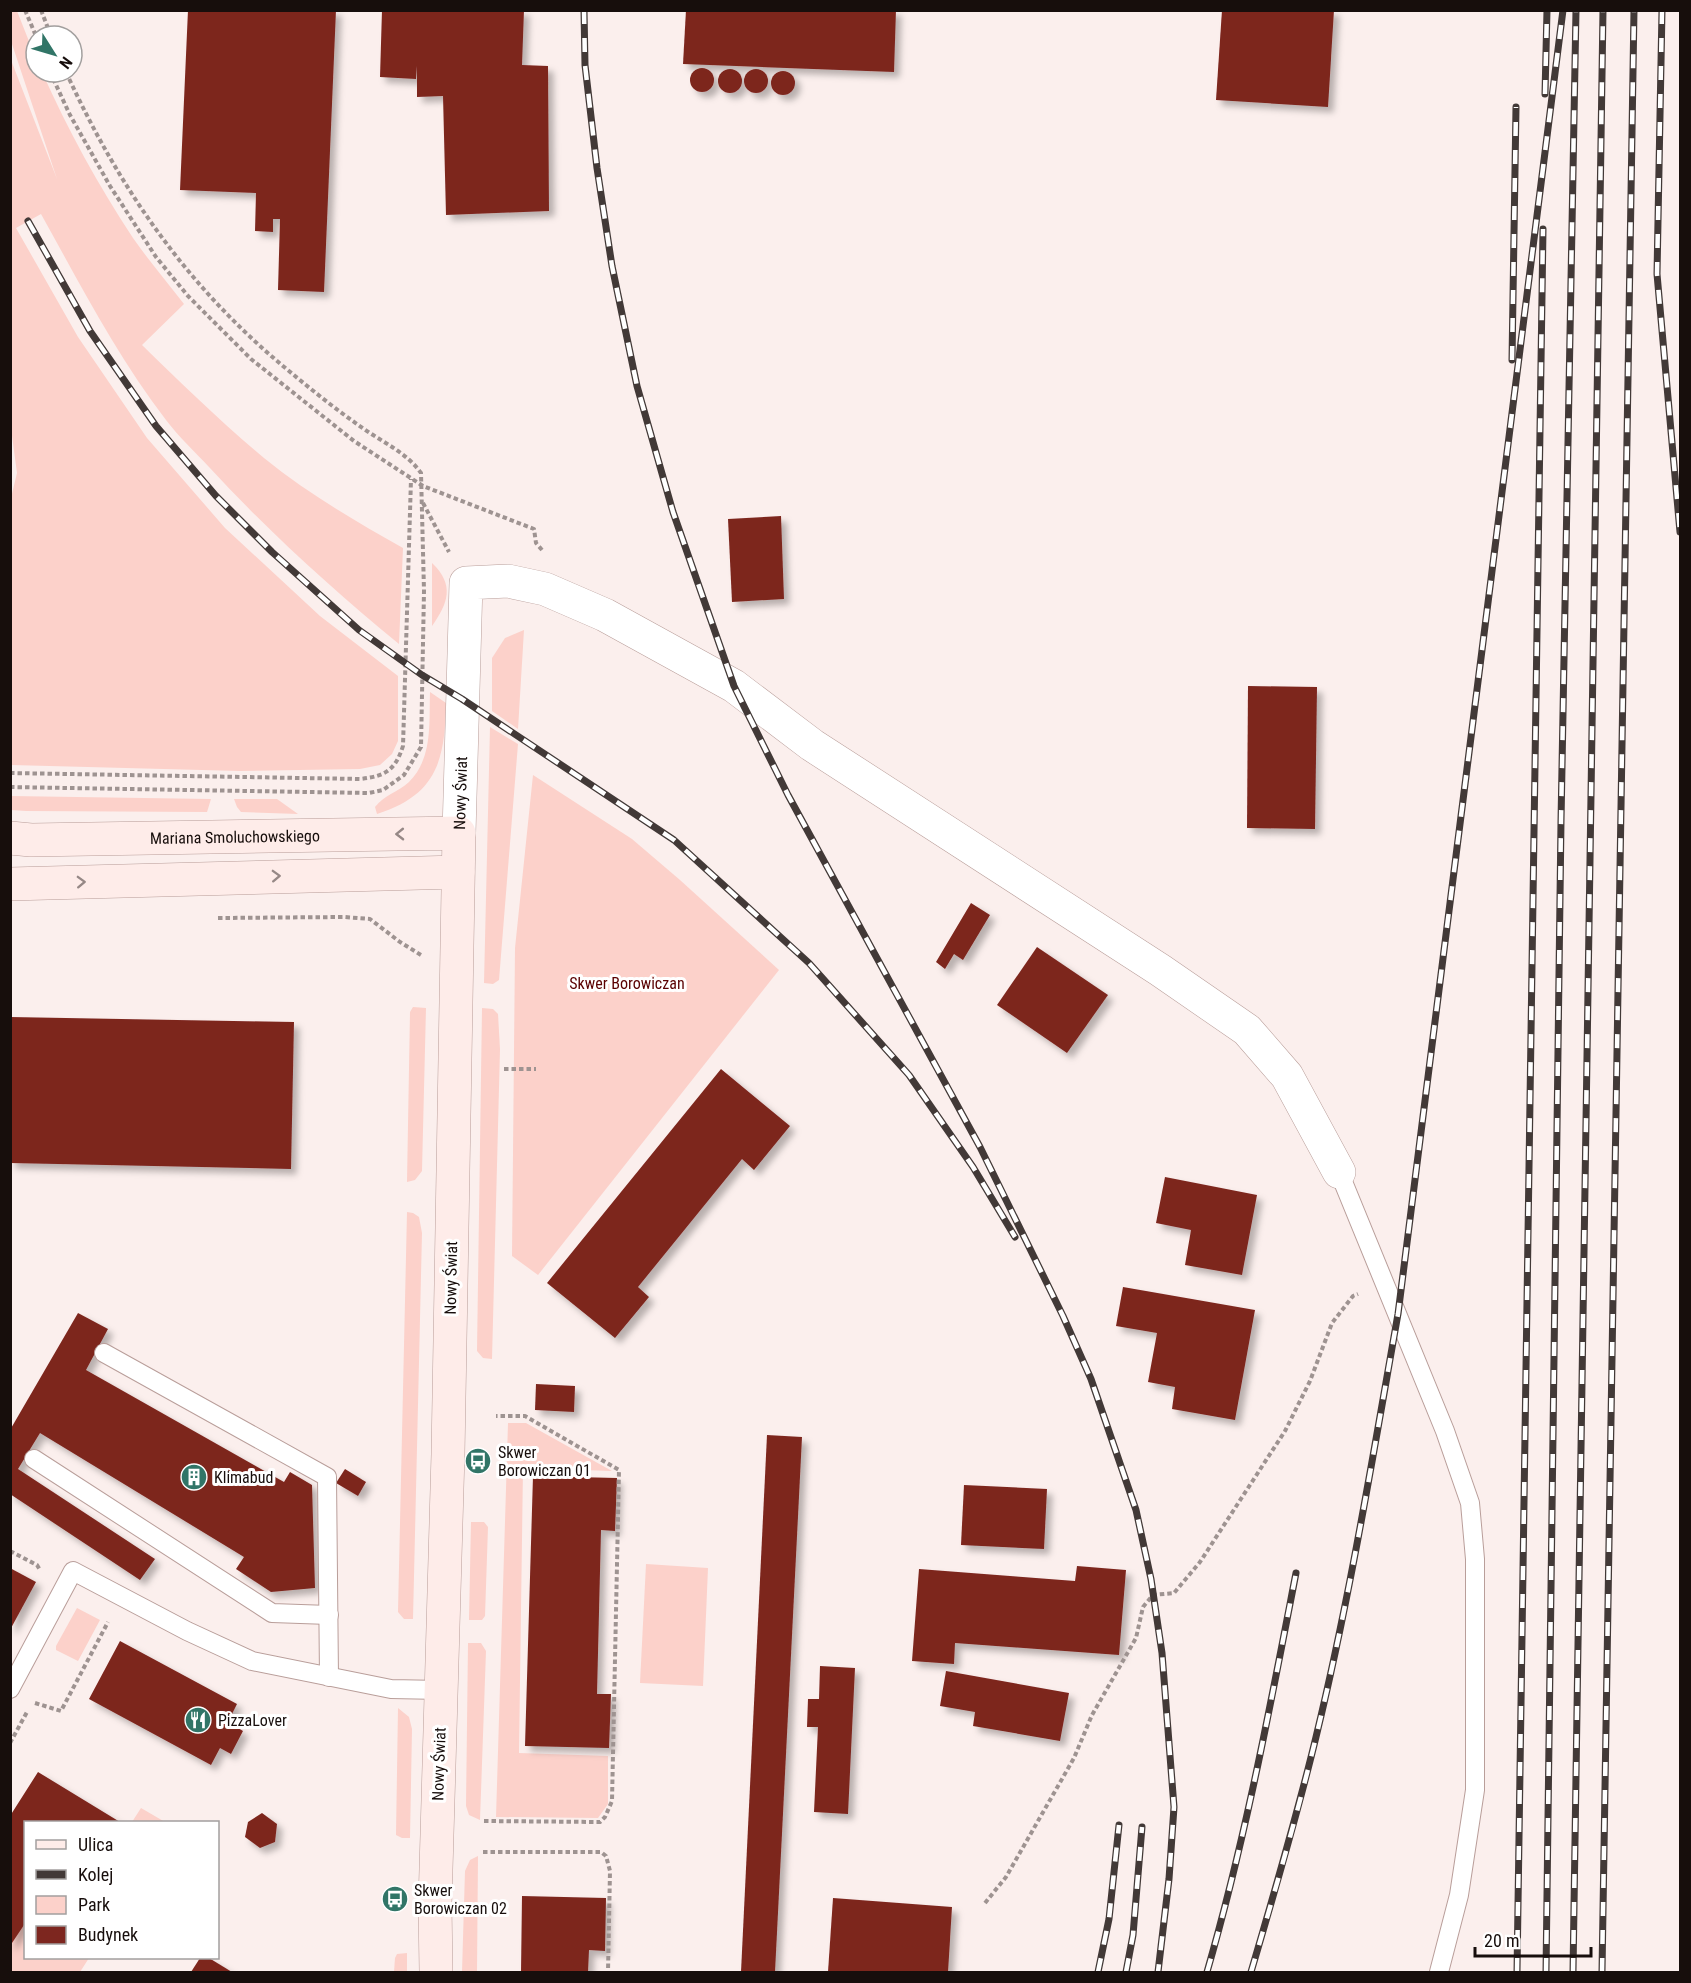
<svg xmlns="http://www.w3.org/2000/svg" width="1691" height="1983" viewBox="0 0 1691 1983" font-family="'Roboto Condensed',sans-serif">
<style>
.green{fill:#fcd1ca}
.building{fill:#7d261f;filter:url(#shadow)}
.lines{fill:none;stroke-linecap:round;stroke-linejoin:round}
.lane-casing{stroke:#b99e9a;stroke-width:20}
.street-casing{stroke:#b99e9a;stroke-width:34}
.secondary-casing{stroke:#b99e9a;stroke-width:34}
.path{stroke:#9e9391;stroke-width:4;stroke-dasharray:4.5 3;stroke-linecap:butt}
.lane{stroke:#fff;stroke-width:18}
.street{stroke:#fff;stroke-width:33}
.secondary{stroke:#feece9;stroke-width:33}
.rail-casing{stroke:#423937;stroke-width:7}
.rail{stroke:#fff;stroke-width:4.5;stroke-dasharray:14;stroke-linecap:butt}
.oneway{stroke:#968886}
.labels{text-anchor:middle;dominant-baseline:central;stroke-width:6;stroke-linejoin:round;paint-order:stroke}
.street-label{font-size:16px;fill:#170e0c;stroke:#fff}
.park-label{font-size:16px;fill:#5a0001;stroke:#fff}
.poi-label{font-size:16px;fill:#170e0c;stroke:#fff;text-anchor:start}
</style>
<defs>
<filter id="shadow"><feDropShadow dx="5.5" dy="5.5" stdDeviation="3" flood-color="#0004"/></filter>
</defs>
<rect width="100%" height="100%" fill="#fbefed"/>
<g class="green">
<path d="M11,10L17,11L36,59V72H42C68,130 98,185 133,238C149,261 167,282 184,304L142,345C182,384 221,422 264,458C307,493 355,521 403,548L399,644C332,589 268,531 209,467C195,452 179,437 166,420C117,356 80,284 41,214L16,228L78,337L147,438L225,528L320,616L398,676V741L392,754L380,765L360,769L240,771L11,765L10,502L17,473L10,421L11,60L57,179L11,41Z"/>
<path d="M432,563C455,585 448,603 432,626Z"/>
<polygon points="524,630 518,729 492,711 492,658 505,638"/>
<path d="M430,692L446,703C445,760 437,795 377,814L375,807C384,795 398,792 409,782C433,758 429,723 430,692Z"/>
<polygon points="490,727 518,744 499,980 493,984 484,983"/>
<polygon points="533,775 632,839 680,880 779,970 538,1275 512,1256 515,948"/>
<polygon points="10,796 211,799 207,812 26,811 11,810"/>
<polygon points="234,799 277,799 298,814 241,812 237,807"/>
<polygon points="413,1007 426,1008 422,1171 415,1180 407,1182 410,1012"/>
<polygon points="482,1008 493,1009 498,1014 500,1049 492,1359 483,1358 477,1351"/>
<polygon points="407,1212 413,1213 419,1217 422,1233 413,1619 404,1619 398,1612"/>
<polygon points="508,1423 526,1423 612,1471 523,1468 519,1753 608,1756 608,1804 598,1818 496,1817"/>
<polygon points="471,1522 484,1522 488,1527 485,1616 482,1620 469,1620"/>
<polygon points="646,1564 708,1568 703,1686 640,1683"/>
<polygon points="77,1608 100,1620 78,1661 56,1650 56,1646"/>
<polygon points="468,1643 481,1643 486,1651 480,1820 469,1815 466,1806"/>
<polygon points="398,1708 409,1717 412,1729 410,1838 402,1838 396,1835"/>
<polygon points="141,1808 165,1822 132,1822"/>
<polygon points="478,1856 477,1972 462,1972 465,1871 470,1860"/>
<polygon points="25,1922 26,1958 89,1958 80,1972 11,1972 10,1946"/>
<polygon points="407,1953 407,1972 394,1972 395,1958 397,1954"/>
</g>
<g class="building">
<polygon points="188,10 336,10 324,292 278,290 280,219 273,219 273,232 255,231 256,193 180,190"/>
<polygon points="382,10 524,10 522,65 548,66 549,211 446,215 443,96 417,97 417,66 416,79 380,77"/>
<polygon points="686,10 896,10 894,72 683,64"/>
<polygon points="1222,10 1334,10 1328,107 1216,100"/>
<circle cx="702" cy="80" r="12"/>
<circle cx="756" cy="81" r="12"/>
<circle cx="730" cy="81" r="12"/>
<circle cx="783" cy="83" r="12"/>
<polygon points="781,516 784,599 732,602 728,519"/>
<polygon points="1248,686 1317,687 1315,829 1247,828"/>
<polygon points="971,903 990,915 963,960 954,954 945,969 936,962"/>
<polygon points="1037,947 1108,995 1067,1053 997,1005"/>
<polygon points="10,1017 294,1022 291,1169 10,1163"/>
<polygon points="721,1069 790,1126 754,1170 742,1159 638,1287 649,1297 615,1338 547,1283"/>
<polygon points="1165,1177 1257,1195 1242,1275 1185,1265 1191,1230 1156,1223"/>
<polygon points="1123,1287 1255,1310 1235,1420 1172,1409 1175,1387 1148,1382 1157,1333 1116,1326"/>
<polygon points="78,1313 108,1329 86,1370 284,1482 290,1472 312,1485 315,1588 271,1592 236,1569 244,1557 40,1433 18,1469 155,1559 140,1580 10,1494 10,1430"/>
<polygon points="536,1384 575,1386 574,1412 535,1410"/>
<polygon points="767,1435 802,1437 775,1972 741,1972"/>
<polygon points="345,1469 366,1482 358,1496 336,1483"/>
<polygon points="533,1476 617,1478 615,1531 601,1530 597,1694 611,1694 609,1748 525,1746"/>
<polygon points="964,1485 1047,1489 1044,1549 961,1545"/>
<polygon points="1077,1566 1126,1570 1119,1655 955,1643 954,1664 912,1661 919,1569 1075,1581"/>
<polygon points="10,1568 36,1582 10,1630"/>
<polygon points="120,1641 237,1704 228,1722 243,1731 231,1754 220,1748 211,1765 89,1699"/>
<polygon points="820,1666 855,1668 848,1814 814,1812 818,1727 807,1727 808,1699 819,1699"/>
<polygon points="946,1671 1069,1693 1060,1741 973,1726 975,1712 940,1706"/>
<polygon points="38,1772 120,1822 26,1822 26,1922 10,1946 10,1816"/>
<polygon points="262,1813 277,1824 275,1842 260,1848 245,1837 248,1822"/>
<polygon points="522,1896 606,1898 605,1951 589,1950 588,1972 521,1972"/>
<polygon points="833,1898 952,1907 948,1972 828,1972"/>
<polygon points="200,1958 209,1958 232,1972 191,1972"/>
</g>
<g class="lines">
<defs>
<g id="lane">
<polyline points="1339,1172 1445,1431 1470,1503 1475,1559 1475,1790 1459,1895 1439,1972"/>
<polyline points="104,1353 327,1477 329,1677"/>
<polyline points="34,1459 272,1613 329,1615"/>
<polyline points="10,1689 73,1571 187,1631 252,1661 391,1689 441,1690"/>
</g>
<g id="street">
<path id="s1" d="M459,833L466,583L508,581L545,589L605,615L734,686L812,745L1160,970L1247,1030L1287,1076L1339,1172"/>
</g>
<g id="secondary">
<path id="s2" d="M10,838L31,840L459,833L448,1454L435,1904L436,1972"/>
<polyline points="10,884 458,872"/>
</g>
</defs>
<use href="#lane" class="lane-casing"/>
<use href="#street" class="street-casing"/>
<use href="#secondary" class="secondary-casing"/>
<g class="path">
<polyline points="25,10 36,36"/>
<polyline points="41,10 51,36"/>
<polyline points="50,72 70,115 110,186 156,257 188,296 251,359 354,441 423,486 534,529 536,543 542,550"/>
<polyline points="423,503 449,552"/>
<path d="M10,773L360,779C385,776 395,771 403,746L411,479"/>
<path d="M10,787L369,793L383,790L404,775L421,747L424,591L421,473C407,453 384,443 364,429C338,411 313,391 289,371C188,288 120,190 66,72"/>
<polyline points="218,918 344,917 370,919 400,942 421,955"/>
<polyline points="504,1069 536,1069"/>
<polyline points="10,1551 37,1565 40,1570"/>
<polyline points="35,1703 61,1711 108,1622"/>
<polyline points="10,1743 27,1712"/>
<polyline points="10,1815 11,1815"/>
<polyline points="484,1821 600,1822 605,1817 612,1801 619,1470 525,1416 496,1416"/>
<polyline points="483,1852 601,1852 606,1856 610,1871 608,1972"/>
<polyline points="985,1903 1006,1877 1074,1758 1092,1715 1136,1638 1143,1607 1153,1595 1174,1593 1200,1562 1285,1431 1310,1381 1332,1323 1353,1296 1358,1294"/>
</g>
<use href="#lane" class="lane"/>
<use href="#street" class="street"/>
<use href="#secondary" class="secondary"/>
<defs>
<g id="rail">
<polyline points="584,10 585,65 597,168 612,266 637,386 673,512 734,686 788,795 980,1147 1063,1316 1091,1379 1136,1510 1151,1579 1162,1653 1174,1807 1169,1879 1158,1972"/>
<polyline points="1662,10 1657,274 1680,532"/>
<polyline points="1545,94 1547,10"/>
<polyline points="28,221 90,331 156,426 216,496 272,552 359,630 422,675 462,699 674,840 809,963 909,1075 973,1167 1015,1237"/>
<polyline points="1512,360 1516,107"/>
<polyline points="1098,1972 1109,1919 1119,1825"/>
<polyline points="1126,1972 1133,1935 1142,1827"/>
<path d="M1207,1972C1245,1841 1270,1707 1296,1573"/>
<path d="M1251,1972C1274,1894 1297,1816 1316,1737C1350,1597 1373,1455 1398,1314L1563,10"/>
<polyline points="1517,1972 1543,229"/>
<polyline points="1546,1972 1561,821 1576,10"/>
<polyline points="1573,1972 1603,10"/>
<polyline points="1602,1972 1634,10"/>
</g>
</defs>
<use href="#rail" class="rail-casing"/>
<use href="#rail" class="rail"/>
</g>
<defs><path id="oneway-chevron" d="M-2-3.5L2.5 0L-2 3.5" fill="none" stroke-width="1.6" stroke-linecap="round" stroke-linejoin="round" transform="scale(1.5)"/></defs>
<g class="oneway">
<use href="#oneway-chevron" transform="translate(400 834) rotate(179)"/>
<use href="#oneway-chevron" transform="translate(276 876) rotate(-2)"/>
<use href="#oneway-chevron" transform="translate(81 882) rotate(-2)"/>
</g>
<defs>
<symbol id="bus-disc" viewBox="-11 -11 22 22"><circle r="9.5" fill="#317567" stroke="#fff"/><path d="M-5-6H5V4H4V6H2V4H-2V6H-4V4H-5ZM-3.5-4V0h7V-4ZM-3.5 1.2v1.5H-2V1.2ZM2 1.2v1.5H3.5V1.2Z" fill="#fff"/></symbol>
<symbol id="building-disc" viewBox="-11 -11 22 22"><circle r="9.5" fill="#317567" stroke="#fff"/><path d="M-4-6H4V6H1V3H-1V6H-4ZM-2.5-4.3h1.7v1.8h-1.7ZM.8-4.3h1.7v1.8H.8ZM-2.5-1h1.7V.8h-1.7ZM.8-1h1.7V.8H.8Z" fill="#fff"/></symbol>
<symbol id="restaurant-disc" viewBox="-11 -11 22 22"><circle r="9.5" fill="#317567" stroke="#fff"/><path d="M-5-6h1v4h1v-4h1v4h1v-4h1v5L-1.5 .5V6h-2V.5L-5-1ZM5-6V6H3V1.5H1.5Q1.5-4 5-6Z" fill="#fff"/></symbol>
</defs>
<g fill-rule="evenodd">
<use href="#bus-disc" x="463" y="1446" width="30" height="30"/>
<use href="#building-disc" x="179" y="1462" width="30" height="30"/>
<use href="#restaurant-disc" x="183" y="1705" width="30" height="30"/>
<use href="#bus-disc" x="380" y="1884" width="30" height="30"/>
</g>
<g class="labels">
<g class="street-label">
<text stroke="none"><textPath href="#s1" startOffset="40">Nowy Świat</textPath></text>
<text stroke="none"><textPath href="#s2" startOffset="225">Mariana Smoluchowskiego</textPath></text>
<text transform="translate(451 1278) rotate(-89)">Nowy Świat</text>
<text transform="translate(439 1764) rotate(-88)">Nowy Świat</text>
</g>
<g class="park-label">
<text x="627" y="983">Skwer Borowiczan</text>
</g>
<g class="poi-label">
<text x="498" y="1452">Skwer<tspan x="498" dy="18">Borowiczan 01</tspan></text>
<text x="214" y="1477">Klimabud</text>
<text x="218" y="1720">PizzaLover</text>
<text x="414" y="1890">Skwer<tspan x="414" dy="18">Borowiczan 02</tspan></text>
</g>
</g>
<rect width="1691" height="1983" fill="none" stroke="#170e0c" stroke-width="24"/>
<rect x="24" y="1821" width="195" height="138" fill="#ffffff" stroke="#a29f9e" stroke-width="1.5"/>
<rect x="36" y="1840" width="30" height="9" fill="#feece9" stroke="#a29f9e" stroke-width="1.5"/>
<text x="78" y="1851" font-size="18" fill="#170e0c">Ulica</text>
<rect x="36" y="1870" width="30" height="9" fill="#423937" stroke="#a29f9e" stroke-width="1.5"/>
<text x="78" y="1881" font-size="18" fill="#170e0c">Kolej</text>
<rect x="36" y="1896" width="30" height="18" fill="#fcd1ca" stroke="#a29f9e" stroke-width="1.5"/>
<text x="78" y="1911" font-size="18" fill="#170e0c">Park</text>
<rect x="36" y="1926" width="30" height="18" fill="#7d261f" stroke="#a29f9e" stroke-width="1.5"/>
<text x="78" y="1941" font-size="18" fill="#170e0c">Budynek</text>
<g transform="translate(54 54) rotate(127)"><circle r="28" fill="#ffffff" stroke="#a29f9e" stroke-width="1.5"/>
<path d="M0-4.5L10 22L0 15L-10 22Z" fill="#317567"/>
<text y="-9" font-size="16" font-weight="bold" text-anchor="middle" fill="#170e0c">N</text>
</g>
<path d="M1475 1947v9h116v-9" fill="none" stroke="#170e0c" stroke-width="3"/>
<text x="1484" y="1947" font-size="18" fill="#170e0c" stroke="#ffffff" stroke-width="4.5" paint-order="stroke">20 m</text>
</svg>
